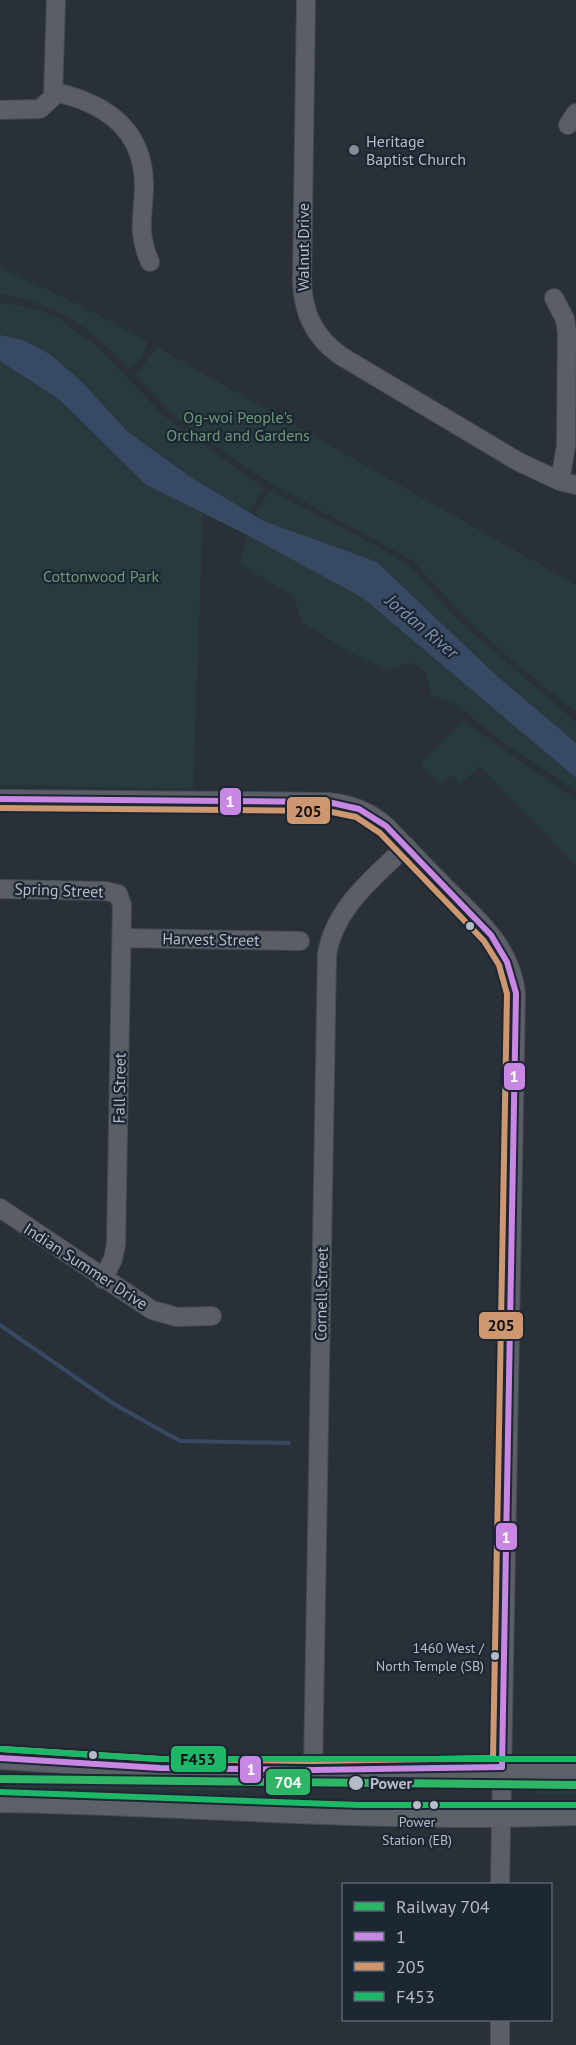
<svg xmlns="http://www.w3.org/2000/svg" width="576" height="2045" viewBox="0 0 576 2045" font-family="'PT Sans',sans-serif">
<style>
.green{fill:#273a3e}
.water{fill:#384963}
.lines{fill:none;stroke-linecap:round;stroke-linejoin:round}
.stream{stroke:#384963;stroke-width:4}
.minor-casing{stroke:#484c53;stroke-width:20}
.major-casing{stroke:#484c55;stroke-width:24}
.minor{stroke:#5a5e66;stroke-width:18}
.major{stroke:#5c6168;stroke-width:22}
.bus-1-casing{stroke:#1d2633;stroke-width:10}
.bus-2-casing{stroke:#1d2633;stroke-width:10}
.bus-3-casing{stroke:#1d2633;stroke-width:10}
.bus-1{stroke:#c787e3;stroke-width:6}
.bus-2{stroke:#cd976f;stroke-width:6}
.bus-3{stroke:#1ab867;stroke-width:6}
.rail-1-casing{stroke:#1d2633;stroke-width:12}
.rail-1{stroke:#2eb566;stroke-width:8}
.poi-dot{fill:#848b96;stroke:#1d2633;stroke-width:2}
.bus-dot{fill:#b4bcc9;stroke:#1d2633;stroke-width:2}
.labels{text-anchor:middle;dominant-baseline:central;stroke-width:4.5;stroke-linejoin:round;paint-order:stroke}
.bus-label{font-size:14px;fill:#b4bcc9;stroke:#1d2633;text-anchor:end}
.poi-label{font-size:16px;fill:#b4bcc9;stroke:#1d2633;text-anchor:start}
.street-label{font-size:16px;fill:#b4bcc9;stroke:#1d2633}
.park-label{font-size:16px;fill:#6b9a76;stroke:#1d2633}
.stop-label{font-size:16px;font-weight:bold;fill:#b4bcc9;stroke:#1d2633;text-anchor:start}
.water-label{font-size:18px;font-style:italic;fill:#7c92b1;stroke:#1d2633}
.line-badge{stroke:#1d2633;stroke-width:2}
.badge-label{font-size:16px;text-anchor:middle;font-weight:bold;fill:#fff}
.pale-badge-label{font-size:16px;text-anchor:middle;font-weight:bold;fill:#111}
</style>
<rect width="100%" height="100%" fill="#2a3038"/>
<g class="green">
<path d="M0,268L80,305L148,342L142,357L130,369C84,324 64,307 0,294Z"/>
<path d="M0,303C18,304 40,309 56,317C70,325 74,334 92,341L164,416L264,488L250,512L192,478L128,432L83,383L23,340L0,335Z"/>
<polygon points="157,347 576,585 576,712 511,660 463,615 412,560 270,483 241,464 176,418 136,375"/>
<polygon points="0,361 61,400 144,484 203,514 193,789 0,785"/>
<polygon points="270,490 384,550 411,567 458,620 576,722 576,743 497,676 379,563 264,521 256,513"/>
<polygon points="247,535 363,598 576,778 576,790 514,750 479,724 461,707 431,695 426,672 410,663 388,670 343,649 302,622 294,597 240,564"/>
<polygon points="463,721 576,800 576,866 480,766 460,785 451,775 441,784 421,764"/>
<polygon points="3,1784 247,1784 247,1791 3,1787"/>
<polygon points="535,1789 576,1790 576,1795 535,1794 533,1791"/>
</g>
<polygon class="water" points="0,335 23,340 51,355 83,383 128,432 192,478 264,521 377,562 497,676 576,743 576,778 363,598 247,535 146,485 60,400 0,361"/>
<g class="lines">
<polyline class="stream" points="0,1325 114,1404 180,1441 289,1443"/>
<defs>
<g id="minor">
<path d="M306,0L302,281C303,313 314,337 341,356L519,462L560,481L576,485"/>
<path d="M55,92C104,103 143,128 144,184C144,215 136,231 150,262"/>
<polyline points="0,110 40,109 53,97 56,0"/>
<polyline points="568,125 576,113"/>
<polyline points="554,298 565,319 567,333 566,446 560,481"/>
<path d="M0,799L328,802C351,804 369,811 386,826C406,847 426,868 447,889C478,920 511,947 516,993L500,1884"/>
<polyline points="0,889 105,891 118,894 122,905 116,1244 113,1259 103,1279"/>
<polyline points="122,938 300,941"/>
<polyline points="0,1208 152,1310 177,1317 212,1316"/>
<path d="M313,1770L327,954C335,907 373,879 406,846"/>
<polyline points="500,2045 500,2020"/>
</g>
<g id="major">
<polyline points="0,1758 160,1768 313,1770 576,1768"/>
<path d="M0,1801C192,1804 384,1822 576,1814"/>
</g>
</defs>
<use href="#minor" class="minor-casing"/>
<use href="#major" class="major-casing"/>
<use href="#minor" class="minor"/>
<use href="#major" class="major"/>
<defs>
<g id="bus-1">
<polyline points="0,799 328,802 359,809 386,826 491,935 507,962 516,993 502,1767"/>
<polyline points="0,1758 160,1768 313,1770 502,1767"/>
</g>
<polyline id="bus-2" points="0,808 327,811 356,817 380,833 484,941 499,965 507,994 493,1758 313,1761 160,1759 1,1749"/>
<g id="bus-3">
<polyline points="1,1749 160,1759 576,1759"/>
<polyline points="0,1792 360,1805 576,1805"/>
</g>
</defs>
<use href="#bus-1" class="bus-1-casing"/>
<use href="#bus-2" class="bus-2-casing"/>
<use href="#bus-3" class="bus-3-casing"/>
<use href="#bus-1" class="bus-1"/>
<use href="#bus-2" class="bus-2"/>
<use href="#bus-3" class="bus-3"/>
<defs>
<polyline id="rail-1" points="0,1779 576,1785"/>
</defs>
<use href="#rail-1" class="rail-1-casing"/>
<use href="#rail-1" class="rail-1"/>
</g>
<circle class="poi-dot" cx="354" cy="150" r="6"/>
<g class="bus-dot">
<circle cx="470" cy="926" r="5"/>
<circle cx="495" cy="1656" r="5"/>
<circle cx="93" cy="1755" r="5"/>
<circle cx="356" cy="1783" r="8"/>
<circle cx="417" cy="1805" r="5"/>
<circle cx="434" cy="1805" r="5"/>
</g>
<g class="labels">
<g class="bus-label">
<text x="484" y="1648">1460 West /<tspan x="484" dy="18">North Temple (SB)</tspan></text>
<text x="417" y="1822" text-anchor="middle">Power<tspan x="417" dy="18">Station (EB)</tspan></text>
</g>
<g class="poi-label">
<text x="366" y="141">Heritage<tspan x="366" dy="18">Baptist Church</tspan></text>
</g>
<g class="street-label">
<text transform="translate(303 247) rotate(-90)">Walnut Drive</text>
<text transform="translate(59 890) rotate(2)">Spring Street</text>
<text transform="translate(211 939) rotate(1)">Harvest Street</text>
<text transform="translate(119 1088) rotate(-89)">Fall Street</text>
<text transform="translate(86 1266) rotate(33)">Indian Summer Drive</text>
<text transform="translate(321 1294) rotate(-89)">Cornell Street</text>
</g>
<g class="park-label">
<text x="238" y="417">Og-woi People's<tspan x="238" dy="18">Orchard and Gardens</tspan></text>
<text x="101" y="576">Cottonwood Park</text>
</g>
<g class="stop-label">
<text x="370" y="1783">Power</text>
</g>
<g class="water-label">
<text transform="translate(422 626) rotate(40)">Jordan River</text>
</g>
</g>
<g class="line-badge">
<rect x="219" y="787" width="23" height="29" rx="6" fill="#c787e3"/>
<rect x="286" y="796" width="45" height="29" rx="6" fill="#cd976f"/>
<rect x="503" y="1062" width="23" height="29" rx="6" fill="#c787e3"/>
<rect x="478" y="1311" width="46" height="29" rx="6" fill="#cd976f"/>
<rect x="495" y="1522" width="23" height="29" rx="6" fill="#c787e3"/>
<rect x="170" y="1745" width="57" height="28" rx="6" fill="#1ab867"/>
<rect x="239" y="1755" width="23" height="29" rx="6" fill="#c787e3"/>
<rect x="265" y="1768" width="46" height="28" rx="6" fill="#2eb566"/>
</g>
<g class="badge-label">
<text x="230" y="807">1</text>
<text x="514" y="1082">1</text>
<text x="506" y="1543">1</text>
<text x="251" y="1775">1</text>
<text x="288" y="1788">704</text>
</g>
<g class="pale-badge-label">
<text x="308" y="817">205</text>
<text x="501" y="1331">205</text>
<text x="198" y="1765">F453</text>
</g>
<rect x="342" y="1883" width="210" height="138" fill="#1d2633" stroke="#59626f" stroke-width="1.5"/>
<rect x="354" y="1902" width="30" height="9" fill="#2eb566" stroke="#59626f" stroke-width="1.5"/>
<text x="396" y="1913" font-size="18" fill="#b4bcc9">Railway 704</text>
<rect x="354" y="1932" width="30" height="9" fill="#c787e3" stroke="#59626f" stroke-width="1.5"/>
<text x="396" y="1943" font-size="18" fill="#b4bcc9">1</text>
<rect x="354" y="1962" width="30" height="9" fill="#cd976f" stroke="#59626f" stroke-width="1.5"/>
<text x="396" y="1973" font-size="18" fill="#b4bcc9">205</text>
<rect x="354" y="1992" width="30" height="9" fill="#1ab867" stroke="#59626f" stroke-width="1.5"/>
<text x="396" y="2003" font-size="18" fill="#b4bcc9">F453</text>
</svg>
